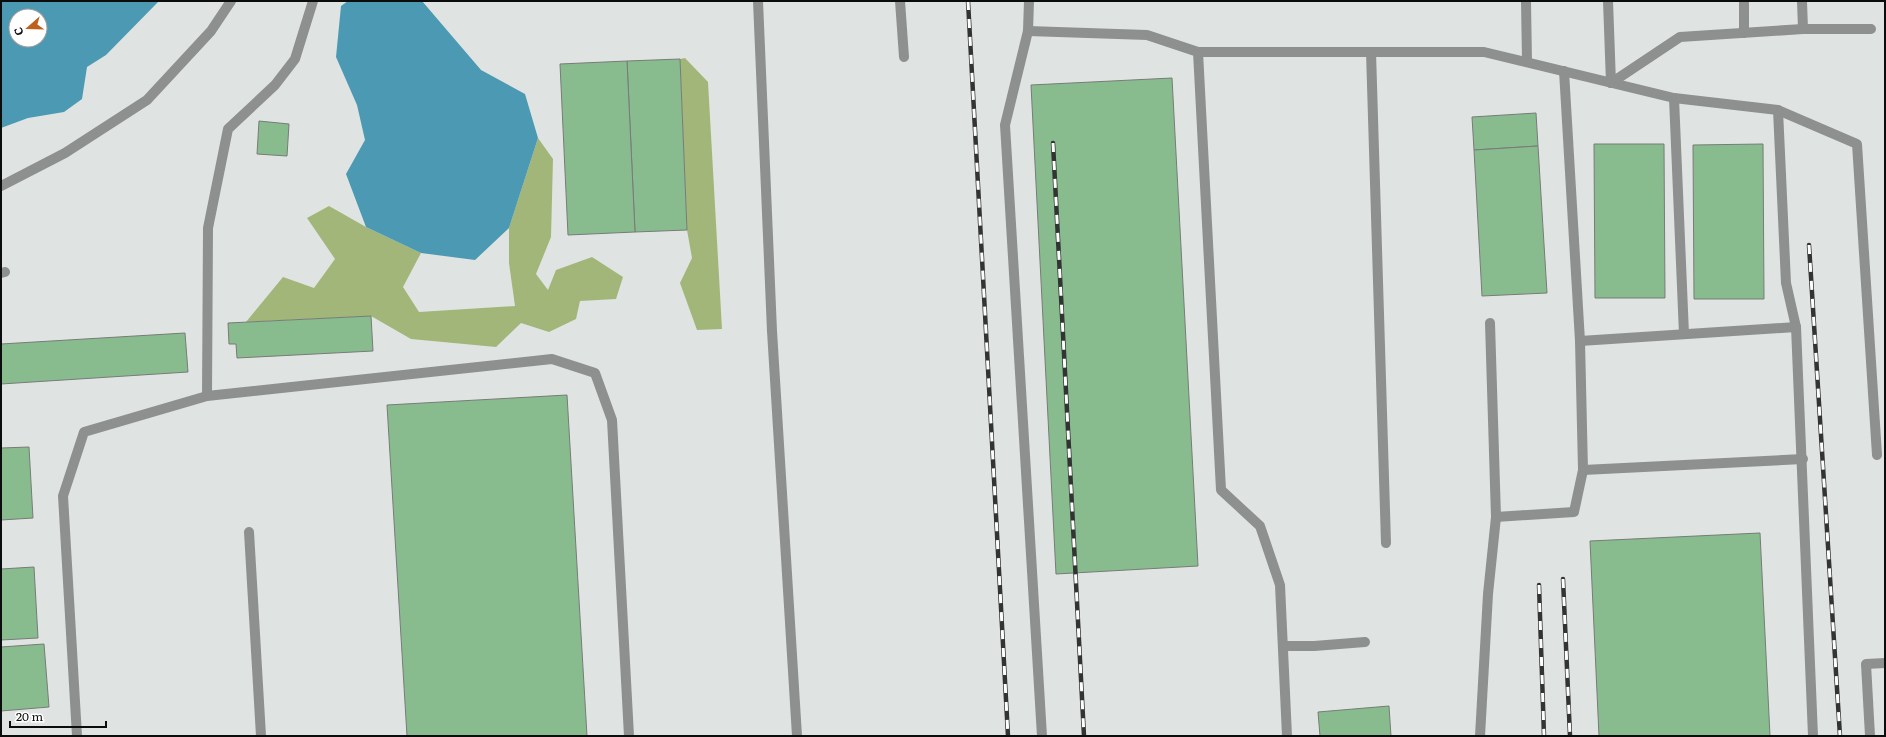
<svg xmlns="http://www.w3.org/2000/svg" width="1886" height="737" viewBox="0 0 1886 737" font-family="Literata,serif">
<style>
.forest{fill:#a2b67a}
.water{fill:#4b99b2;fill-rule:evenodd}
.building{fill:#88bc8e;stroke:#787b78}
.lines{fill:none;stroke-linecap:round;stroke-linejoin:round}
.minor{stroke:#8e9090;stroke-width:10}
.rail-casing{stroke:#323433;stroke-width:4.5}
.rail{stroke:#fff;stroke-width:3;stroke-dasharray:9;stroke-linecap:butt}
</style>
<rect width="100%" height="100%" fill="#dfe4e2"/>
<g class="forest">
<polygon points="685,58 708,82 722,329 697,330 680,283 692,258 687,230 680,59"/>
<polygon points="538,138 553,159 551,237 536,274 548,290 556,270 592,257 623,277 616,299 580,301 576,319 549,332 521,323 496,347 411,339 371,316 246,322 283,277 314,288 335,259 307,218 329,206 366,227 421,253 403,287 419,312 515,306 509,263 509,228"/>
</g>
<g class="water">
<path d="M1,1H159L106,55L87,67L82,99L64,112L28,118L1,128ZM16,16H40V40H16Z"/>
<polygon points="348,1 422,1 481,70 525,94 538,138 509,228 475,260 421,253 366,227 346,174 365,140 357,105 336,57 341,6"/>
</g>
<g class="building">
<polygon points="680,59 687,230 635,232 627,61"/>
<polygon points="627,61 635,232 568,235 560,64"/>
<polygon points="1172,78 1198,566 1056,574 1031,85"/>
<polygon points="1536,113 1538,146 1474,150 1472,117"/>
<polygon points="259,121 289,124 287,156 257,154"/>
<polygon points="1594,144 1664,144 1665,298 1595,298"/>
<polygon points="1763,144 1764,299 1694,299 1693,145"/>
<polygon points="1538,146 1547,293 1482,296 1474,150"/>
<polygon points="371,316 373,351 237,358 236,344 229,344 228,323"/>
<polygon points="185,333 188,372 1,384 1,344"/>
<polygon points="567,395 587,736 407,736 387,405"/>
<polygon points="29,447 33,518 1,520 1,448"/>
<polygon points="1760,533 1770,736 1599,736 1590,541"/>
<polygon points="34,567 38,638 1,640 1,569"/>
<polygon points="44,644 49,707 1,711 1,647"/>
<polygon points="1389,706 1391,736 1320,736 1318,712"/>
</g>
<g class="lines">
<g class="minor">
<polyline points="758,1 772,331 797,736"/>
<polyline points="900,1 904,57"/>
<polyline points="1029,1 1028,31 1005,125 1042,736"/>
<polyline points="1526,1 1527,62"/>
<polyline points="1608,1 1611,83"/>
<polyline points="1744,1 1744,33"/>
<polyline points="1802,1 1803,29"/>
<polyline points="1028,31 1147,35 1198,52 1484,52 1674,98 1778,110 1857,144 1877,455"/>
<polyline points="1198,52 1221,490 1260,526 1280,585 1287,736"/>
<polyline points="1371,52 1386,543"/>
<polyline points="1611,83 1680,37 1803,29 1871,29"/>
<polyline points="1674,98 1684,334"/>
<polyline points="1778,110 1786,283 1796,327 1813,736"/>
<polyline points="1,186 65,153 147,100 211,31 231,1"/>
<polyline points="1,273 5,272"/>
<polyline points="1580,341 1796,327"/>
<polyline points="207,396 208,228 228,129 275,85 295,59 313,1"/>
<polyline points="1583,470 1803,459"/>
<polyline points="1496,517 1574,512 1583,470 1580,341 1564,71"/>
<polyline points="249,532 261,736"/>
<polyline points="1283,646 1314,646 1365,642"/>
<polyline points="77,736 63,496 84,432 207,396 552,359 595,373 612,420 629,736"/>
<polyline points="1480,736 1488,594 1496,517 1490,323"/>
<polyline points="1870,736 1866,664 1885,663"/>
</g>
<defs>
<g id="rail">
<polyline points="968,1 1008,736"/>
<polyline points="1053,143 1084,736"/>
<polyline points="1809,245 1840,736"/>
<polyline points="1563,579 1570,736"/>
<polyline points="1539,585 1544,736"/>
</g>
</defs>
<use href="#rail" class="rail-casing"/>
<use href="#rail" class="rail"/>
</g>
<rect width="1886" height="737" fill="none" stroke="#0b0d0c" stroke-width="4"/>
<g transform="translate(28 28) rotate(250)"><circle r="19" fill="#ffffff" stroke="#9d9e9e"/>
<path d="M0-3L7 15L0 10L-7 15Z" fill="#c0601e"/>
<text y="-6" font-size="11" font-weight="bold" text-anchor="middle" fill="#0b0d0c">С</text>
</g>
<path d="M10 721v6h96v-6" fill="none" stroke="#0b0d0c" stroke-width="2"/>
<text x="16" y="721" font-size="12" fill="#0b0d0c" stroke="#ffffff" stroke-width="3" paint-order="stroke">20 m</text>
</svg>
